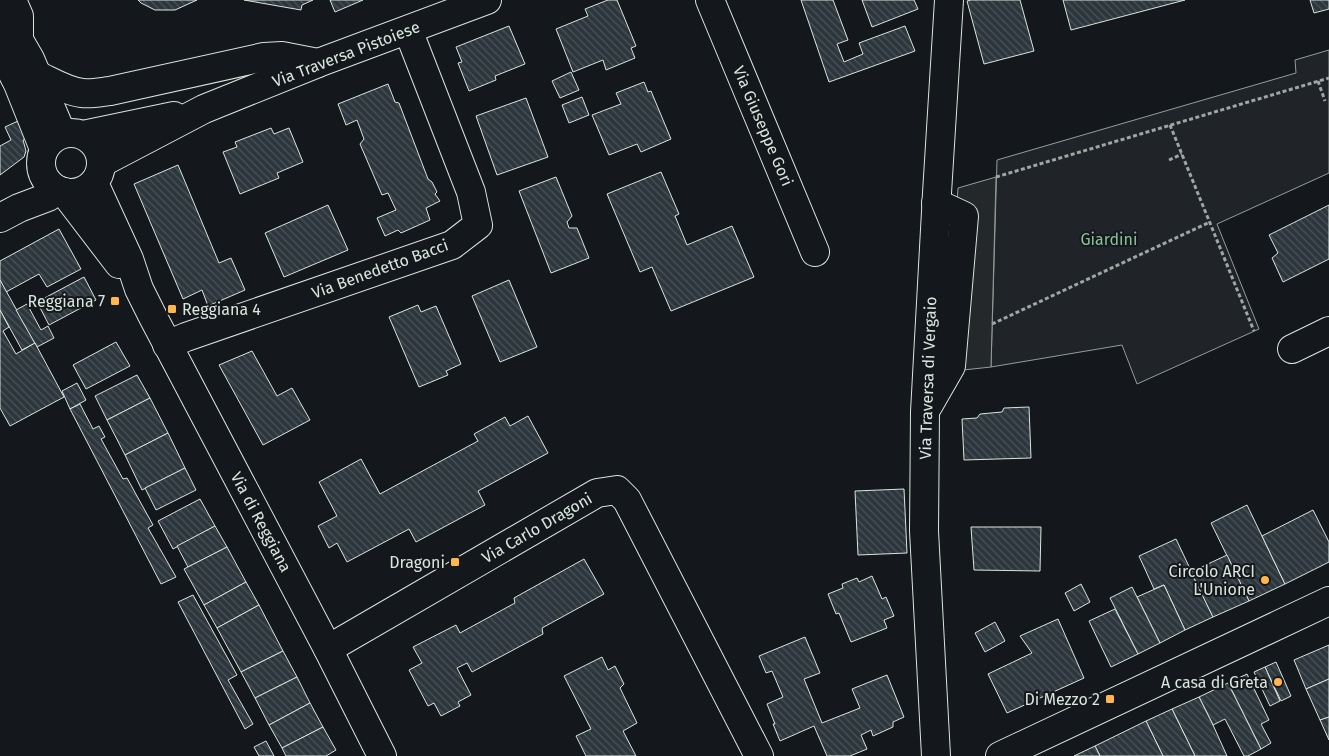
<svg xmlns="http://www.w3.org/2000/svg" width="1329" height="756" viewBox="0 0 1329 756" font-family="'Fira Sans',sans-serif">
<style>
.park{fill:#202428;stroke:#939e99}
.parking{fill:#24282b;stroke:#939e99}
.building{fill:url(#building-back-hatch);stroke:#d8e6dc}
.lines{fill:none;stroke-linecap:round;stroke-linejoin:round}
.minor-casing{stroke:#d8e6dc;stroke-width:30}
.major-casing{stroke:#d8e6dc;stroke-width:30}
.path{stroke:#9da8a2;stroke-width:3;stroke-dasharray:4 2.5;stroke-linecap:butt}
.minor{stroke:#14181c;stroke-width:28}
.major{stroke:#14181c;stroke-width:28}
.poi-dot{fill:#ffb74d;stroke:#14181c;stroke-width:2}
.labels{text-anchor:middle;dominant-baseline:central;stroke-width:4;stroke-linejoin:round;paint-order:stroke}
.street-label{font-size:16px;fill:#d8e6dc;stroke:#14181c}
.park-label{font-size:16px;fill:#8ac095;stroke:#14181c}
.poi-label{font-size:16px;fill:#d8e6dc;stroke:#14181c;text-anchor:end}
</style>
<defs>
<pattern id="building-back-hatch" width="6" height="6" patternUnits="userSpaceOnUse" patternTransform="scale(1.25)"><rect width="6" height="6" fill="#2c363c"/><path d="M-1 5l2 2M0 0l6 6M5-1l2 2" fill="none" stroke="#4a5358"/></pattern>
</defs>
<rect width="100%" height="100%" fill="#14181c"/>
<polygon class="park" points="1329,50 1329,173 1217,224 1259,329 1137,384 1122,345 991,367 997,160 1296,73 1295,60"/>
<polygon class="parking" points="996,177 991,367 945,372 958,188"/>
<g class="building">
<polygon points="138,0 197,0 175,10 155,10 141,3"/>
<polygon points="244,0 313,0 302,5 301,10"/>
<polygon points="330,0 363,0 335,12"/>
<polygon points="608,0 617,0 636,46 631,48 635,58 606,70 603,60 573,72 556,29 588,16 585,9"/>
<polygon points="801,0 833,0 848,40 837,44 844,62 863,54 859,43 905,26 915,51 829,82"/>
<polygon points="862,0 914,0 918,9 872,27"/>
<polygon points="971,0 1020,0 1034,51 984,64 967,1"/>
<polygon points="1063,0 1185,0 1071,30"/>
<polygon points="1310,0 1329,0 1329,9 1314,13"/>
<polygon points="509,26 525,64 495,76 496,80 469,91 458,63 462,62 456,47"/>
<polygon points="571,72 579,90 560,98 552,81"/>
<polygon points="644,82 648,92 651,91 671,139 641,152 637,144 609,155 592,115 621,104 616,93"/>
<polygon points="388,84 395,102 399,103 428,179 432,182 437,192 435,194 440,201 426,208 430,220 401,233 398,230 385,236 377,218 396,210 388,193 382,195 360,144 364,139 357,120 346,125 338,104"/>
<polygon points="582,97 589,115 569,123 562,105"/>
<polygon points="526,98 548,157 497,175 476,116"/>
<polygon points="18,121 26,139 23,140 26,151 24,157 0,175 0,146 11,140 5,127"/>
<polygon points="271,128 274,134 289,128 303,162 277,173 279,178 240,194 223,152 237,147 235,142"/>
<polygon points="178,165 219,263 231,258 245,290 208,306 202,290 183,299 134,184"/>
<polygon points="661,172 679,214 675,216 687,245 732,226 754,277 671,311 652,267 640,272 607,194"/>
<polygon points="556,177 572,216 567,222 569,228 577,228 589,258 551,273 519,191"/>
<polygon points="328,205 348,250 284,277 265,233"/>
<polygon points="1329,205 1329,259 1283,282 1272,258 1278,253 1269,235"/>
<polygon points="59,229 81,269 47,287 39,274 6,292 0,280 0,261"/>
<polygon points="84,277 96,300 49,325 37,302"/>
<polygon points="0,280 35,343 22,350 0,310"/>
<polygon points="509,280 537,347 500,362 472,296"/>
<polygon points="27,304 41,330 48,326 54,338 37,347 16,310"/>
<polygon points="418,305 421,312 436,306 461,364 446,371 448,375 419,387 389,317"/>
<polygon points="0,310 9,327 3,331 16,354 35,343 64,397 10,426 0,408"/>
<polygon points="116,342 130,366 86,389 73,365"/>
<polygon points="252,351 277,396 292,388 310,420 263,445 219,365"/>
<polygon points="137,375 150,398 107,420 95,396"/>
<polygon points="77,383 86,400 70,409 62,391"/>
<polygon points="150,398 168,433 125,455 107,420"/>
<polygon points="80,404 93,429 99,426 105,437 101,439 123,479 127,478 153,525 148,528 176,577 161,584 70,409"/>
<polygon points="1029,407 1031,458 964,460 962,419 977,418 980,414 1002,412 1004,408"/>
<polygon points="528,416 548,453 478,491 485,505 416,542 409,529 347,562 337,543 329,548 318,526 337,516 319,482 361,459 380,494 478,441 474,434 505,417 510,426"/>
<polygon points="168,433 185,468 142,490 125,455"/>
<polygon points="185,468 196,490 156,510 145,488"/>
<polygon points="904,489 907,553 858,555 855,491"/>
<polygon points="200,499 215,526 173,549 158,521"/>
<polygon points="1247,505 1285,584 1249,601 1211,523"/>
<polygon points="1313,510 1329,542 1329,562 1285,584 1262,536"/>
<polygon points="215,526 227,547 188,567 177,546"/>
<polygon points="971,527 1041,527 1040,571 974,570"/>
<polygon points="1176,539 1213,617 1185,630 1164,585 1154,589 1139,556"/>
<polygon points="227,547 246,582 204,605 184,569"/>
<polygon points="1227,555 1249,601 1213,617 1191,572"/>
<polygon points="584,559 604,594 542,628 543,634 472,672 467,663 457,668 471,695 458,702 460,706 441,716 434,703 428,706 409,670 422,663 413,647 456,625 460,633 515,603 514,598"/>
<polygon points="872,576 882,599 886,597 894,616 884,620 887,628 851,642 839,613 836,614 828,594 843,588 842,584 857,578 859,582"/>
<polygon points="246,582 259,605 217,628 204,605"/>
<polygon points="1081,584 1090,602 1074,611 1065,593"/>
<polygon points="1164,585 1185,630 1160,643 1137,597"/>
<polygon points="1132,587 1160,643 1138,654 1110,598"/>
<polygon points="193,595 237,675 228,680 253,724 245,729 178,602"/>
<polygon points="259,605 283,651 241,672 217,628"/>
<polygon points="1115,609 1138,654 1111,667 1089,621"/>
<polygon points="1058,619 1084,678 1007,713 988,674 1032,653 1020,636"/>
<polygon points="995,622 1005,641 985,652 975,633"/>
<polygon points="805,637 820,673 804,679 822,723 860,708 852,689 887,675 904,717 893,722 893,727 873,736 871,730 861,735 867,749 850,756 827,756 814,726 780,741 773,724 775,724 767,704 783,697 772,671 766,673 759,656"/>
<polygon points="1329,645 1329,679 1306,689 1294,660"/>
<polygon points="283,651 297,677 255,698 241,672"/>
<polygon points="602,657 608,670 615,666 624,684 620,688 637,723 623,731 636,756 586,756 576,736 591,729 564,676"/>
<polygon points="1276,662 1291,696 1281,701 1265,667"/>
<polygon points="1265,667 1280,701 1270,706 1254,672"/>
<polygon points="1247,674 1269,720 1261,724 1271,743 1261,749 1228,683"/>
<polygon points="297,677 310,703 269,725 255,698"/>
<polygon points="1329,679 1329,717 1320,720 1306,689"/>
<polygon points="1228,683 1261,749 1248,756 1244,756 1225,719 1213,725 1199,697"/>
<polygon points="1199,697 1213,725 1227,756 1195,756 1172,709"/>
<polygon points="310,703 323,727 282,748 269,725"/>
<polygon points="1172,709 1195,756 1163,756 1146,721"/>
<polygon points="1329,717 1329,740 1320,720"/>
<polygon points="1146,721 1163,756 1100,756 1095,746"/>
<polygon points="323,727 336,750 326,756 286,756 282,748"/>
<polygon points="266,741 274,756 259,756 254,747"/>
<polygon points="1095,746 1100,756 1074,756"/>
</g>
<g class="lines">
<defs>
<g id="minor">
<polyline points="710,0 815,252"/>
<polyline points="0,14 19,40 30,59 62,134"/>
<polyline points="0,49 18,84 44,149"/>
<path d="M37,75C52,82 66,91 82,93C91,94 101,92 110,91L264,57L282,56L318,63"/>
<circle cx="71" cy="163" r="30"/>
<polyline points="83,135 174,116"/>
<polyline points="101,163 204,109 318,63 487,0"/>
<polyline points="94,183 129,259 139,289 153,317 328,649 382,756"/>
<polyline points="64,192 119,264"/>
<polyline points="0,218 19,208 48,197 58,190"/>
<polyline points="167,345 186,337 452,245 478,225 471,192 408,30"/>
<polyline points="1292,349 1329,331"/>
<polyline points="928,406 951,366 964,216 936,203"/>
<polyline points="328,649 597,493 617,490 627,500 759,756"/>
<polyline points="936,756 924,531 925,412 937,193 949,0"/>
<polyline points="1000,756 1329,601"/>
</g>
<polyline id="major" points="12,0 19,16 19,40"/>
</defs>
<use href="#minor" class="minor-casing"/>
<use href="#major" class="major-casing"/>
<g class="path">
<polyline points="1318,81 1325,101"/>
<polyline points="1170,125 1254,331"/>
<polyline points="1169,160 1182,154"/>
<polyline points="996,177 1329,78"/>
<polyline points="992,324 1210,222"/>
</g>
<use href="#minor" class="minor"/>
<use href="#major" class="major"/>
</g>
<g class="poi-dot">
<rect x="110" y="296" width="10" height="10" rx="2.5"/>
<rect x="167" y="304" width="10" height="10" rx="2.5"/>
<rect x="450" y="557" width="10" height="10" rx="2.5"/>
<circle cx="1265" cy="580" r="5"/>
<circle cx="1278" cy="682" r="5"/>
<rect x="1105" y="694" width="10" height="10" rx="2.5"/>
</g>
<g class="labels">
<g class="street-label">
<text transform="translate(346 54) rotate(-21)">Via Traversa Pistoiese</text>
<text transform="translate(763 126) rotate(67)">Via Giuseppe Gori</text>
<text transform="translate(380 269) rotate(-20)">Via Benedetto Bacci</text>
<text transform="translate(928 378) rotate(-88)">Via Traversa di Vergaio</text>
<text transform="translate(261 522) rotate(62)">Via di Reggiana</text>
<text transform="translate(537 528) rotate(-30)">Via Carlo Dragoni</text>
</g>
<g class="park-label">
<text x="1109" y="239">Giardini</text>
</g>
<g class="poi-label">
<text x="105" y="301">Reggiana 7</text>
<text x="182" y="309" text-anchor="start">Reggiana 4</text>
<text x="445" y="562">Dragoni</text>
<text x="1255" y="571">Circolo ARCI<tspan x="1255" dy="18">L'Unione</tspan></text>
<text x="1268" y="682">A casa di Greta</text>
<text x="1100" y="699">Di Mezzo 2</text>
</g>
</g>
</svg>
